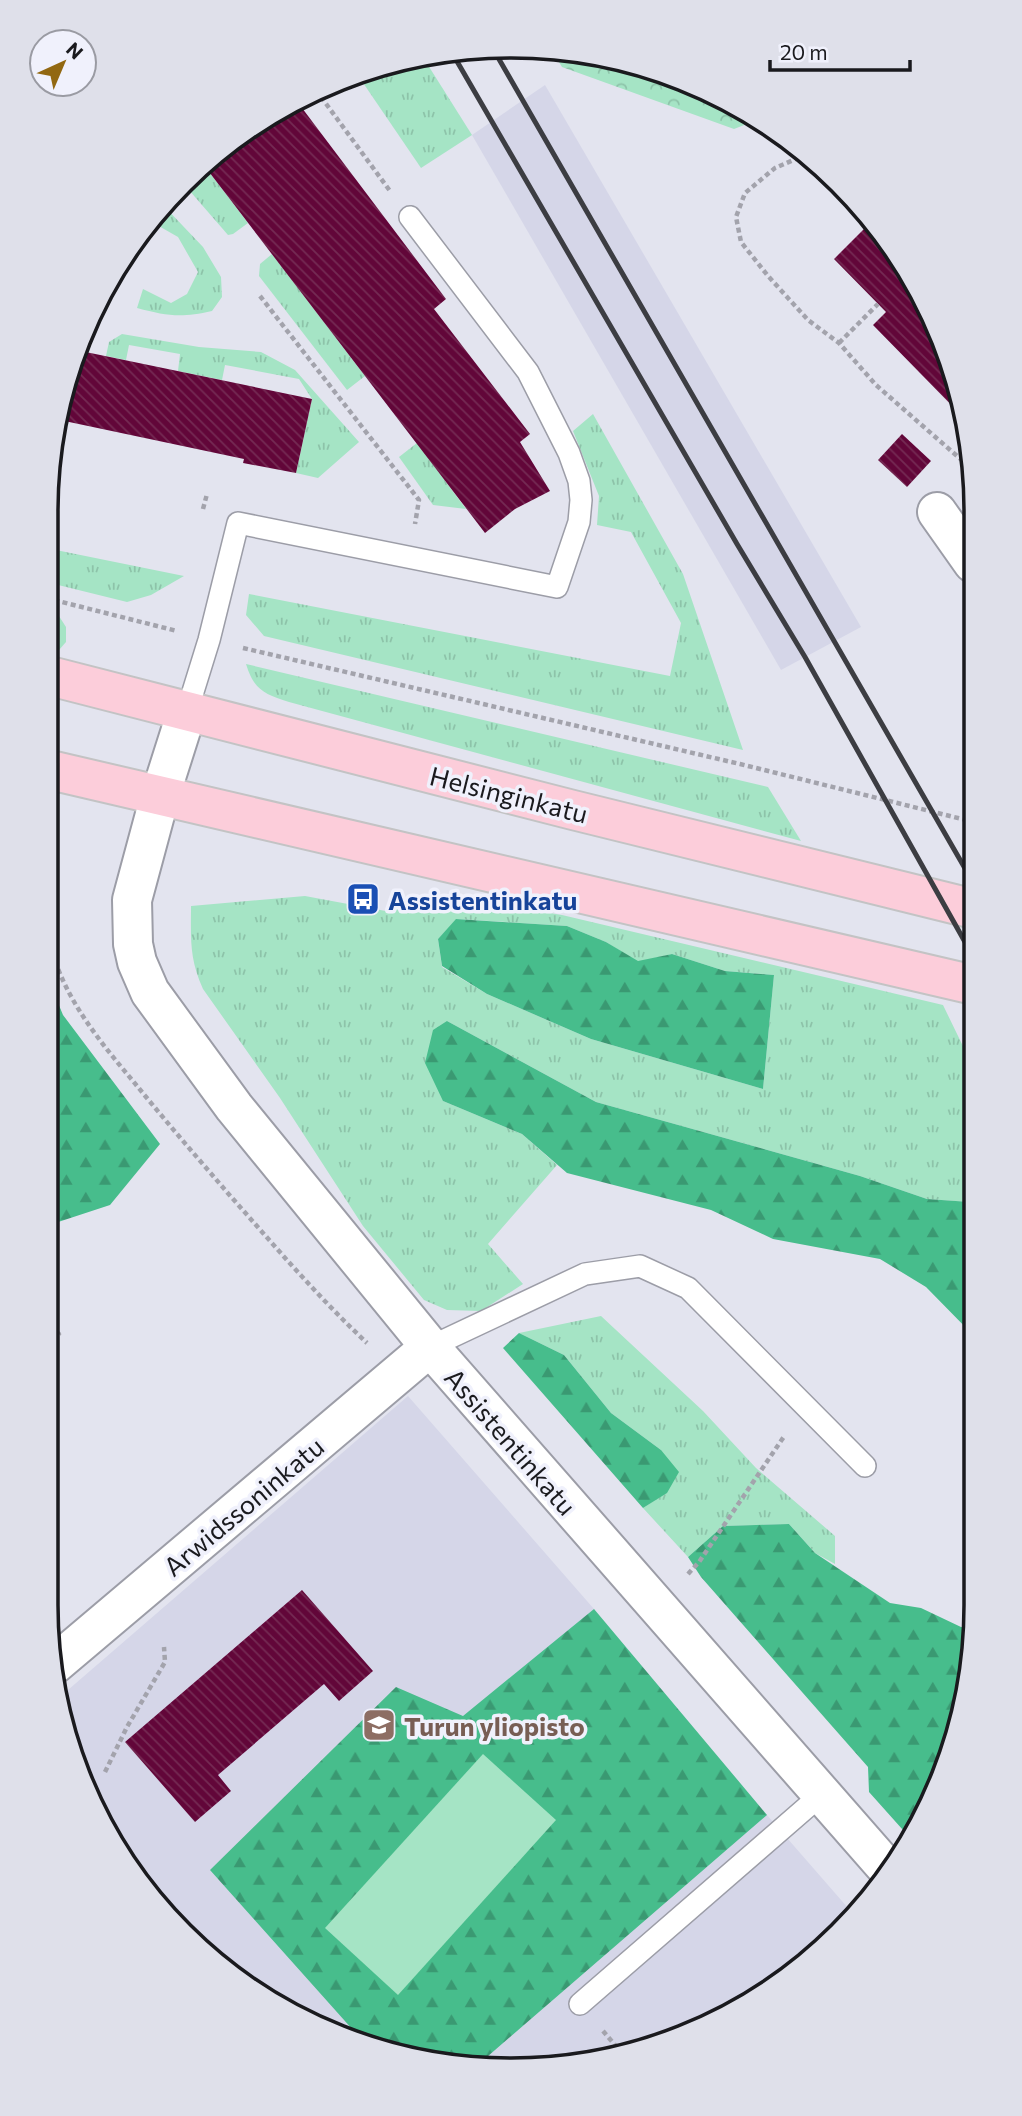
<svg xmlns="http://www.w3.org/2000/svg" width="1022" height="2116" viewBox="0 0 1022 2116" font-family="Commissioner,sans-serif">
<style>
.built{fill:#d5d6e8}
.grass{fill:url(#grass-tufts);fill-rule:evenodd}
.forest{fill:url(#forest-firs)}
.park{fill:url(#park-crowns)}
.pitch{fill:#a5e4c5}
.building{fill:url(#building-back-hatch)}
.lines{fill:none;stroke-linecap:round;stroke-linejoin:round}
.lane-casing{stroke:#9c9da7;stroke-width:24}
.street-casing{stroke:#9c9da7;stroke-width:42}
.primary-casing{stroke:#c3c3c4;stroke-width:42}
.path{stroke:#a3a3ac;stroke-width:4.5;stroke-dasharray:5 3.5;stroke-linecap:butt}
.lane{stroke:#fff;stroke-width:21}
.street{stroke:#fff;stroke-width:38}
.primary{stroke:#fccdda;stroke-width:38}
.rail{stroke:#3c3d42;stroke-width:5}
.labels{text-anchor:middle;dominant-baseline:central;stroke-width:7;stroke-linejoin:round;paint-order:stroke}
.street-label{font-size:26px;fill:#1a1a1e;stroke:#f0f1fc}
.transit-label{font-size:26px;font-weight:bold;fill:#164399;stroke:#f0f1fc;text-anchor:start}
.education-label{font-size:26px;font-weight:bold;fill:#785e54;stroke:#f0f1fc;text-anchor:start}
.rim{fill:none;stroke:#1a1a1e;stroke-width:3.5}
</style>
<defs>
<pattern id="grass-tufts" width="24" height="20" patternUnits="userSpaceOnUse" patternTransform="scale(1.75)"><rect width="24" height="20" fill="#a5e4c5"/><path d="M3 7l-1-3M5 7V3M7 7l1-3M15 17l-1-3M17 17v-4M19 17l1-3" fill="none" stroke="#8dc3a9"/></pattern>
<pattern id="forest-firs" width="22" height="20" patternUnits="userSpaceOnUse" patternTransform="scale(1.75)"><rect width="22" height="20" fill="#47bd8c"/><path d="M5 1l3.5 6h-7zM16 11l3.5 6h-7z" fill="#3a9972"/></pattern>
<pattern id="park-crowns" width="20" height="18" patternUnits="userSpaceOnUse" patternTransform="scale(1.75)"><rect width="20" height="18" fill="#a5e4c5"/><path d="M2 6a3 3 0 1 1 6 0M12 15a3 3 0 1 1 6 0" fill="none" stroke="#8dc3a9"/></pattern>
<pattern id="building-back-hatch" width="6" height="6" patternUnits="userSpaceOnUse" patternTransform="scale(1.75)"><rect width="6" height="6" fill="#620639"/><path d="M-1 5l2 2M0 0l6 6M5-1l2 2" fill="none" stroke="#742a53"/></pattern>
</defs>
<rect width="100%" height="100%" fill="#e3e4ef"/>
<g class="built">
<polygon points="545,85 861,627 781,670 472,135"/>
<polygon points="408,1396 594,1609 767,1815 855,1916 840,1934 717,2022 571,2067 420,2061 278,2008 204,1955 142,1889 70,1755 61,1696"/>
</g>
<g class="grass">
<polygon points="421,54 472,135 421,168 357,74"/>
<polygon points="203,164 248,223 233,234 228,235 182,182"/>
<path d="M163,205L203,247L221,277L222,297L212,311C181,318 167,316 137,308L143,289L171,303L187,294L198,272L178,237L150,221Z"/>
<polygon points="272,254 365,376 347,390 259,276 260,264"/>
<polygon points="122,334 199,347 261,352 295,370 359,442 318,478 296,473 312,399 299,379 225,365 222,380 178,371 180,354 129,345 126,360 106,356 109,342"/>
<polygon points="593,414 683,574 743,750 264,636 246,615 249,594 670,676 681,623 631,532 597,525 599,496 573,431"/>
<polygon points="417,443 466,509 433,505 399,457"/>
<polygon points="46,548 184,576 151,595 127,602 46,582"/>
<polygon points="46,610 57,613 66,627 66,642 59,650 46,645"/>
<path d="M246,664L768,787L801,841L289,702C264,694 254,690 246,664Z"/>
<path d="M305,896L391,912L395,898L501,905L562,915L943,1005L975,1071V1243L963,1237L969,1202L927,1199L860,1176L596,1102L447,1021L443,1101L522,1134L557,1165L488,1244L523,1284L481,1311L447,1310L424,1300L363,1226L280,1098L203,989C189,958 191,939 191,906ZM457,919L567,926L606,942L638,962L672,954L725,971L774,975L763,1089L591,1039L487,994L442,967L438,939Z"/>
<polygon points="601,1316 703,1411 756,1468 835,1536 835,1564 815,1553 789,1524 723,1526 688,1557 643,1508 666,1493 661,1450 611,1413 564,1355 519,1333"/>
</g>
<g class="forest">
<polygon points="456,919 567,926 606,942 638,961 672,954 725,971 774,975 763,1089 591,1039 487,994 442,966 438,939"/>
<polygon points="46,974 63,1015 160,1144 110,1205 46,1226"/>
<polygon points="447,1021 596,1102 860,1176 927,1199 970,1202 963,1236 975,1243 976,1338 926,1287 880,1259 773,1239 711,1210 567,1173 522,1134 443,1101 425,1063 433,1030"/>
<polygon points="519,1333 564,1355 611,1413 661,1450 679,1472 667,1493 643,1508 503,1348"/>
<polygon points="789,1524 815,1553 890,1603 921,1608 961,1627 974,1627 967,1696 941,1784 911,1839 869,1792 868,1767 701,1577 688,1557 723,1526"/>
<polygon points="594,1609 767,1815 480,2063 420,2061 361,2039 210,1870 396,1687 463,1716"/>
</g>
<polygon class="park" points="551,49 602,55 689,81 757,120 734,129 562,67"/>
<polygon class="pitch" points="483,1754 556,1820 398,1995 325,1928"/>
<g class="building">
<polygon points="296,100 446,299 434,309 530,434 520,442 550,491 515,509 485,533 203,164 253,124"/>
<polygon points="873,220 881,228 941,333 964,418 873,325 886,312 834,259"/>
<polygon points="76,350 312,399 296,473 243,463 244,459 55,419"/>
<polygon points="902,434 931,461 907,487 878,460"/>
<polygon points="302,1590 373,1671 339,1701 324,1684 218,1775 231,1791 195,1822 125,1742"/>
</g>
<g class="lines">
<defs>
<g id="lane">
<polyline points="187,711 209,640 238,523 557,587 579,522 581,500 579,481 569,453 528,372 410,217"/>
<polyline points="430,1347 585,1274 640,1266 688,1288 865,1466"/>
<polyline points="580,2004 822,1794"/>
</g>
<g id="street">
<polyline points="937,512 973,563"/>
<polyline points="187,711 160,796 132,900 133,944 137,962 150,992 234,1107 430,1347 891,1873"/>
<polyline points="55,1664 430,1347"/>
</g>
<g id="primary">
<polyline points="46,675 573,810 974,909"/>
<polyline points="46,769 974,985"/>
</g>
</defs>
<use href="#lane" class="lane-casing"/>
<use href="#street" class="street-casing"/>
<use href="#primary" class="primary-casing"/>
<g class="path">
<polyline points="316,90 390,191"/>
<polyline points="807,154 775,168 745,193 736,217 741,242 768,276 808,320 839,343 876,385 973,470"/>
<polyline points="260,296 419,500 415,524"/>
<polyline points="839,343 878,304"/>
<polyline points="203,509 207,494"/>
<polyline points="46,598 177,631"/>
<polyline points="243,648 740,764 974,822"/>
<path d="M46,920C49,939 53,958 61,976C78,1015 106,1049 133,1081C163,1118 195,1155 226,1191C272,1243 317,1296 367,1343"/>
<polyline points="46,1345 59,1334 46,1323"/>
<polyline points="688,1574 699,1562 785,1435"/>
<polyline points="105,1772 127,1727 165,1662 164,1647"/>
<polyline points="603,2031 621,2052"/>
</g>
<use href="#lane" class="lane"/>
<use href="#street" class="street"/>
<use href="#primary" class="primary"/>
<g class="rail">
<polyline points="492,47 974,884"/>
<polyline points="451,51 737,544 805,657 974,958"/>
</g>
</g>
<defs>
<symbol id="bus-square" viewBox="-11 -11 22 22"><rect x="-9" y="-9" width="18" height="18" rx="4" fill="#1a4fb4" stroke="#f0f1fc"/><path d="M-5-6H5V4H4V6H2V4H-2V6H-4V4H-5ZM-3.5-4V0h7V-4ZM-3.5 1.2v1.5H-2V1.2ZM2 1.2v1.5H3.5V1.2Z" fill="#fff"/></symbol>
<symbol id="university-square" viewBox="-11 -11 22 22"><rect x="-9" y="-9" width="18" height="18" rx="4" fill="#8d6e63" stroke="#f0f1fc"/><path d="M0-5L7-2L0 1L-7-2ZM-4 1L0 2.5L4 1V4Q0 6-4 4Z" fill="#fff"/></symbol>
</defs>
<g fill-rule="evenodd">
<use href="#bus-square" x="344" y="880" width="38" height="38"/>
<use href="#university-square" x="360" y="1706" width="38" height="38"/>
</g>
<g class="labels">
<g class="street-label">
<text transform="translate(509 794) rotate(14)">Helsinginkatu</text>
<text transform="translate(511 1441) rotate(49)">Assistentinkatu</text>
<text transform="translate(243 1506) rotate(-40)">Arwidssoninkatu</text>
</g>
<g class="transit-label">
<text x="388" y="899">Assistentinkatu</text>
</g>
<g class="education-label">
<text x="404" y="1725">Turun yliopisto</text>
</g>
</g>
<path d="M0 0H1022V2116H0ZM511 58H511A453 453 0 0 1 964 511V1605A453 453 0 0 1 511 2058H511A453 453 0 0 1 58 1605V511A453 453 0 0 1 511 58Z" fill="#dfe0ea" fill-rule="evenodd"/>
<path class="rim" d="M511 58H511A453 453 0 0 1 964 511V1605A453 453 0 0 1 511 2058H511A453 453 0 0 1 58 1605V511A453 453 0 0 1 511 58Z"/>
<g transform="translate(63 63) rotate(44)"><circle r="33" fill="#f0f1fc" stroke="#9a9ba3" stroke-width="2"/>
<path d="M0-5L12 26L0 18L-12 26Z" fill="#926811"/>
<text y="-10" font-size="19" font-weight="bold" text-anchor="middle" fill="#1a1a1e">N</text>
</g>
<path d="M770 60v10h140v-10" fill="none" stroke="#1a1a1e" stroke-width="3.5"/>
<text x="780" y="60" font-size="21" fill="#1a1a1e" stroke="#f0f1fc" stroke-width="5" paint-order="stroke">20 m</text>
</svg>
